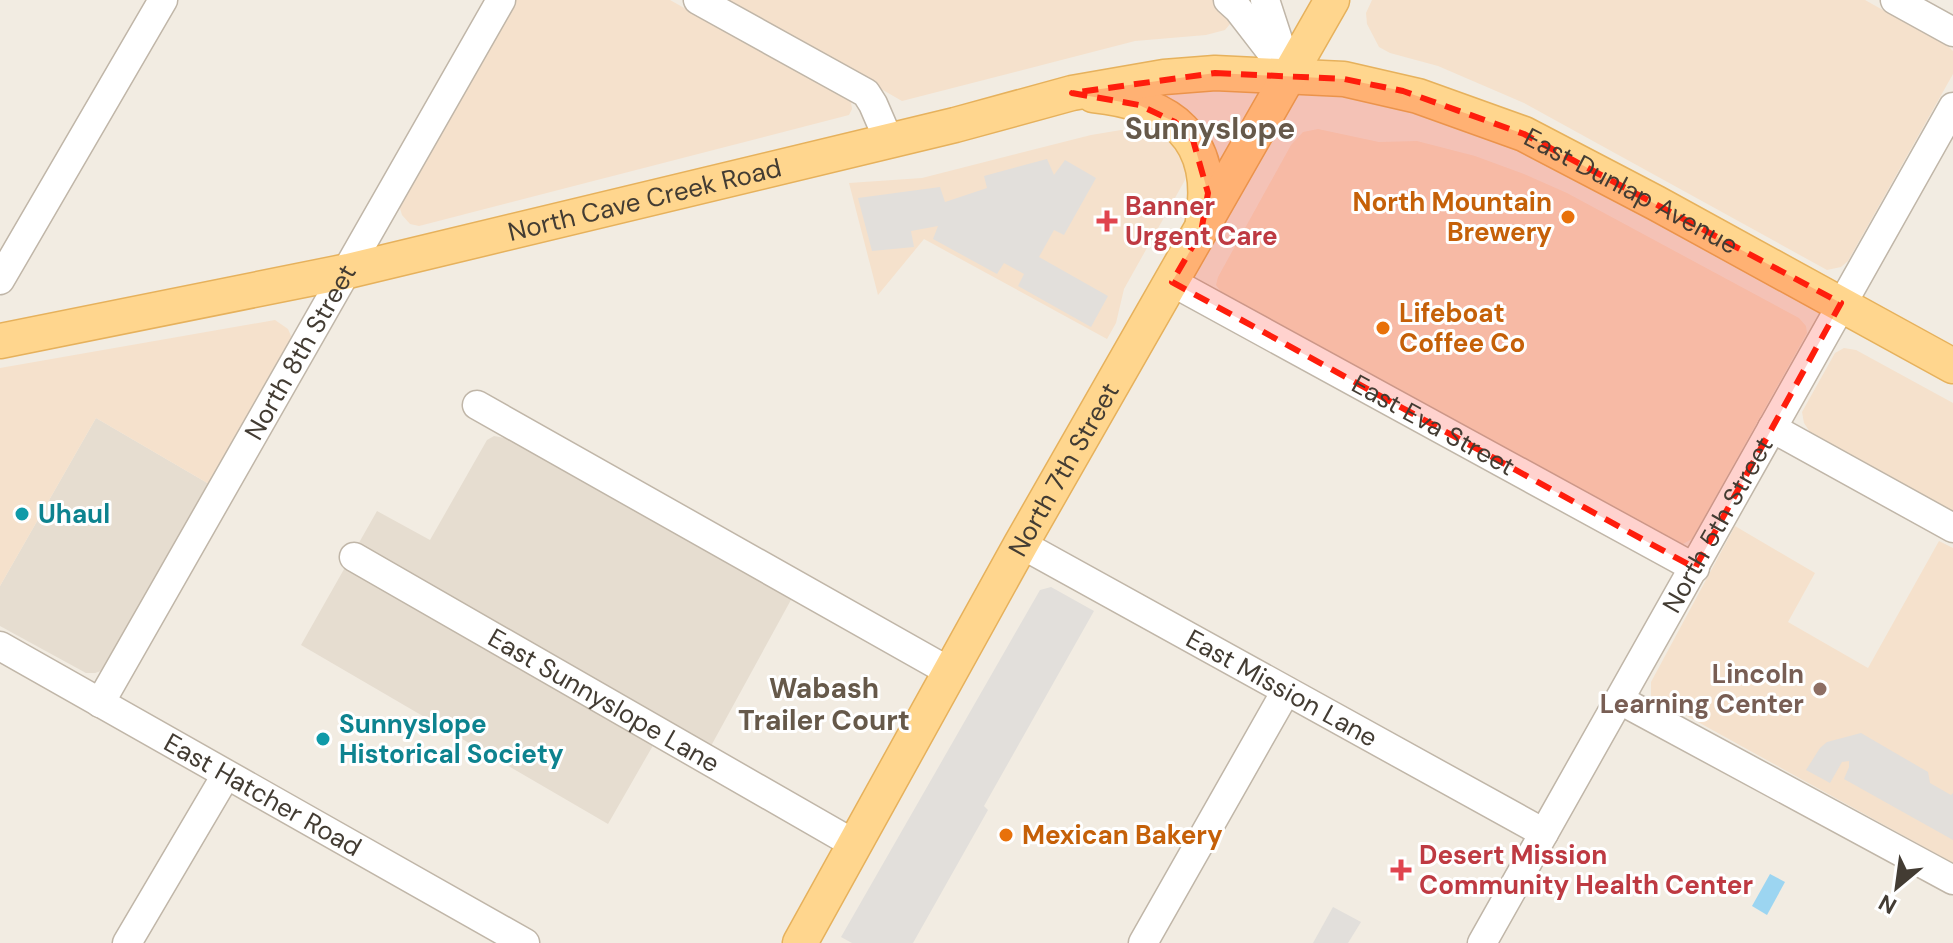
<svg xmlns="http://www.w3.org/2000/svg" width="1953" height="943" viewBox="0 0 1953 943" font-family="'DM Sans',sans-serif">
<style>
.residential{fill:#e6ddd0}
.commercial{fill:#f5e1cc}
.parking{fill:#e2dfdb}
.water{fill:#9cd5f1}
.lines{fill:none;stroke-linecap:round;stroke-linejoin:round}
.minor-casing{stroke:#c0b6a8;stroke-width:31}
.major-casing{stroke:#e6b15c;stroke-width:37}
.minor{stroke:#fff;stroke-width:28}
.major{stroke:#ffd68e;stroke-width:34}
.marked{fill:#ff1d0c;fill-opacity:0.2;stroke:#ff1d0c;stroke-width:6;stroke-dasharray:16 10;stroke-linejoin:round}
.food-dot{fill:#e8710a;stroke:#fff;stroke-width:3}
.health-dot{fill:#e0444e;stroke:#fff;stroke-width:3}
.culture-dot{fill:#0f9aa8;stroke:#fff;stroke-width:3}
.education-dot{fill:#8d6e63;stroke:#fff;stroke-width:3}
.labels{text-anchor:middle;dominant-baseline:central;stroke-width:6;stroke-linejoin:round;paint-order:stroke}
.street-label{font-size:26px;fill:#433c33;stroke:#fff}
.food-label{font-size:26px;font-weight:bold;fill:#c56008;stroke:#fff;text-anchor:start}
.health-label{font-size:26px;font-weight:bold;fill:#be3a42;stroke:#fff;text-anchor:start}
.culture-label{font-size:26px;font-weight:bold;fill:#0d838f;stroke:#fff;text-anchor:start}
.education-label{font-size:26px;font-weight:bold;fill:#785e54;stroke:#fff;text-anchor:end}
.neighbourhood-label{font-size:28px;font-weight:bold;fill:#66594a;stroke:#fff}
.quarter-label{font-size:30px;font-weight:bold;fill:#66594a;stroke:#fff}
</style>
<rect width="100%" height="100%" fill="#f2ece2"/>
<g class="residential">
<polygon points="96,418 209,484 106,665 101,671 95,673 86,673 0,626 0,586"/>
<polygon points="494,436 510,439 792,598 700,766 655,742 608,824 301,645 377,511 430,540 487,440"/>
</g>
<g class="commercial">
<polygon points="514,0 670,0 845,98 851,102 852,109 849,115 419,226 410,224 402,215 399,205"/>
<polygon points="726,0 1214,0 1230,17 1230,24 1225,30 1206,35 1135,41 902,101"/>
<polygon points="1372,0 1865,0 1949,47 1953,51 1953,74 1848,261 1841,267 1827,270 1524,103 1438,66 1390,53 1379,47 1367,24 1366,13"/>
<polygon points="1318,129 1379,142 1417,141 1475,156 1524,174 1567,193 1799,318 1806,326 1807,333 1692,539 1681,545 1221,292 1216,285 1218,277 1291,145 1303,132"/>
<polygon points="1121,130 1149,131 1165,134 1177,141 1187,165 1185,180 1124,289 1116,323 1107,339 924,239 878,295 849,183 922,178 1091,135"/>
<polygon points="275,320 288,329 291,336 289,344 209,484 96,418 0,586 0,368"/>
<polygon points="1844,348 1856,350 1953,403 1953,512 1810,432 1804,423 1802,412 1835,353"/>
<polygon points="1735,526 1815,573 1788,622 1868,668 1939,541 1953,548 1953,863 1651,696 1651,682"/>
</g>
<g class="parking">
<polygon points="1047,159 1054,175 1065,160 1096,178 1064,235 1054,230 1039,257 1108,296 1091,327 1018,286 1024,274 1004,263 997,274 933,239 938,226 911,231 914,247 872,251 858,198 940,187 945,202 987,188 984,176"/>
<polygon points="1051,587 1094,611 984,806 988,810 913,943 852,943 841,937 1040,590"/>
<polygon points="1861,733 1928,772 1930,783 1951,795 1953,793 1953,840 1844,779 1849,767 1849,761 1842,762 1830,783 1806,770 1820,748 1827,742"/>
<polygon points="1333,907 1361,922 1348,943 1313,943"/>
</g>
<polygon class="water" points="1770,874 1785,882 1767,915 1752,906"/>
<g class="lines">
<defs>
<g id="minor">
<polyline points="698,0 866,93 873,104 889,141"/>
<polyline points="1228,0 1238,9 1289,75"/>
<polyline points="1265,0 1283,55"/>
<polyline points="1895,0 1953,32"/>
<polyline points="0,280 163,0"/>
<path id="s1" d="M1172,282L1695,568"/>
<polyline points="477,405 950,672"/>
<polyline points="1772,428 1953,528"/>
<path id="s2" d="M1021,544L1544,833"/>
<path id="s3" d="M354,557L854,844"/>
<path id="s4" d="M0,646L525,943"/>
<polyline points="1620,700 1953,880"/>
<path id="s5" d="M100,703L501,0"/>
<polyline points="127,943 226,775"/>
<polyline points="1143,943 1286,691"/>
<path id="s6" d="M1482,943L1953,107"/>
</g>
<g id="major">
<path d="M1093,95C1170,103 1217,137 1203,220"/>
<path id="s7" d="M0,341L348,271L955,125L1072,93L1164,77L1215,73L1344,79L1418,96L1524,134L1656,203L1953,366"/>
<path id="s8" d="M800,943L1021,544L1332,0"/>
</g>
</defs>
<use href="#minor" class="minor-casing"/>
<use href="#major" class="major-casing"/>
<use href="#minor" class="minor"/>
<use href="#major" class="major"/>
</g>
<path class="marked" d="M1215,73L1344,79L1403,91L1524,134L1841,303L1695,568L1172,282L1201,232L1208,193L1193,140L1175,122L1139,105L1072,93Z"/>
<g class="food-dot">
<circle cx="1568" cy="217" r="8"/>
<circle cx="1383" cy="328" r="8"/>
<circle cx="1006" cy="835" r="8"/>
</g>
<g class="health-dot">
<path d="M1103 209h8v8h8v8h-8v8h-8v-8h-8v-8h8z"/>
<path d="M1397 858h8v8h8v8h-8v8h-8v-8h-8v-8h8z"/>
</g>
<g class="culture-dot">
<circle cx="22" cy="514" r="8"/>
<circle cx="323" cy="739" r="8"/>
</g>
<circle class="education-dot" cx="1820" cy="689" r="8"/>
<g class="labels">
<g class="street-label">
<text stroke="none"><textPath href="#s7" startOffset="1684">East Dunlap Avenue</textPath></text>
<text stroke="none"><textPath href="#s7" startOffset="660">North Cave Creek Road</textPath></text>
<text stroke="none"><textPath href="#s5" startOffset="404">North 8th Street</textPath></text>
<text stroke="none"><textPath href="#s1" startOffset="298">East Eva Street</textPath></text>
<text stroke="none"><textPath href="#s8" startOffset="542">North 7th Street</textPath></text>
<text stroke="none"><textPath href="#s6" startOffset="480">North 5th Street</textPath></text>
<text stroke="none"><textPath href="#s2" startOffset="298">East Mission Lane</textPath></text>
<text stroke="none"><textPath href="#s3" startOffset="288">East Sunnyslope Lane</textPath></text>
<text stroke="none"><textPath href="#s4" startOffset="302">East Hatcher Road</textPath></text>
</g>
<g class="food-label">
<text x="1552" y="202" text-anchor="end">North Mountain<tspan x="1552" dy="30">Brewery</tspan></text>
<text x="1399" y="313">Lifeboat<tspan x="1399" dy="30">Coffee Co</tspan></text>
<text x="1022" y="835">Mexican Bakery</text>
</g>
<g class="health-label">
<text x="1125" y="206">Banner<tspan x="1125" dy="30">Urgent Care</tspan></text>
<text x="1419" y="855">Desert Mission<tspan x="1419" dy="30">Community Health Center</tspan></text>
</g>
<g class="culture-label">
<text x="38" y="514">Uhaul</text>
<text x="339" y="724">Sunnyslope<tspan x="339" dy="30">Historical Society</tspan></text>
</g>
<g class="education-label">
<text x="1804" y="674">Lincoln<tspan x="1804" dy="30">Learning Center</tspan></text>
</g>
<g class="neighbourhood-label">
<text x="824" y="688">Wabash<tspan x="824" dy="32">Trailer Court</tspan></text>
</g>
<g class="quarter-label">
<text x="1210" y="128">Sunnyslope</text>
</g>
</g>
<g transform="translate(1897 887) rotate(209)" stroke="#ffffff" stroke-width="6" paint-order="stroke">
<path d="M0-6L14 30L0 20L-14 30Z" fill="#433c33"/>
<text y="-12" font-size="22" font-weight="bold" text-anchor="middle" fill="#433c33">N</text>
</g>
</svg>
